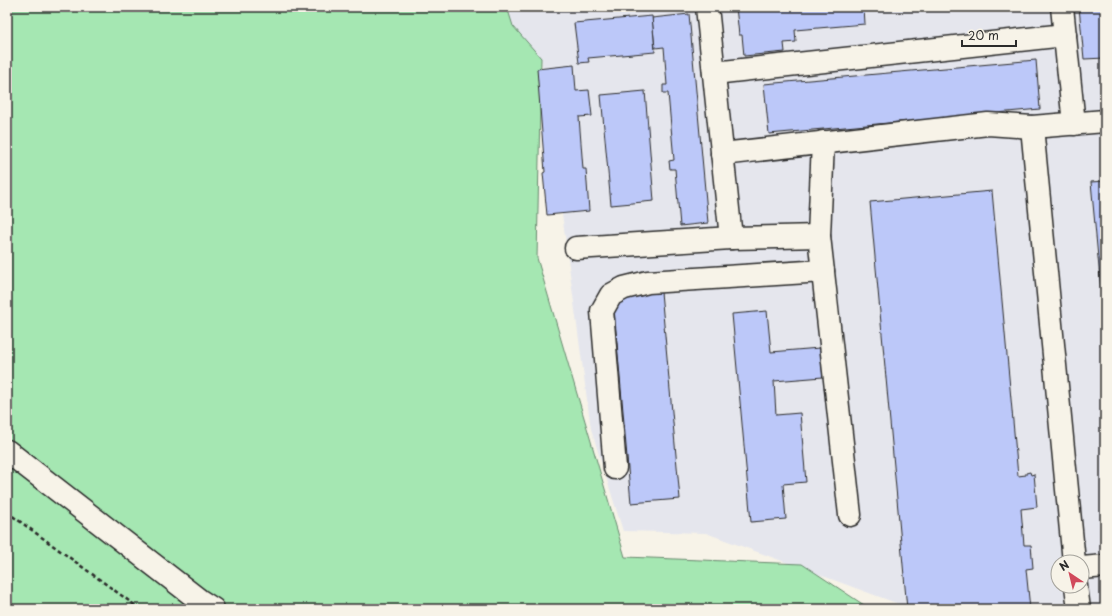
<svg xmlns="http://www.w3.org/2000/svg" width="1112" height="616" viewBox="0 0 1112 616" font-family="'Playpen Sans',sans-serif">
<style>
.built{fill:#e5e6ed;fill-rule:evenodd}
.green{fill:#a5e7b2;stroke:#68896e}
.building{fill:#bcc8f9;stroke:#2b2b2b}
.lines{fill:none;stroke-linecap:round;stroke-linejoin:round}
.minor-casing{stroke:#2b2b2b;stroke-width:25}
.path{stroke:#2b2b2b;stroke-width:2.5;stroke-dasharray:4 3;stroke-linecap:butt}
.minor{stroke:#f7f3e8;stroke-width:22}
</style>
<rect width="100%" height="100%" fill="#f7f3e8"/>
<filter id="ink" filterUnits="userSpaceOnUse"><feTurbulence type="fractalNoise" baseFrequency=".025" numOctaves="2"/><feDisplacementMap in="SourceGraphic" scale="8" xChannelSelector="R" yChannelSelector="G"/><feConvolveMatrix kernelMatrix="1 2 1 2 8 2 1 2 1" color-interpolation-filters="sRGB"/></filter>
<g filter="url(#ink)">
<path class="built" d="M507,7H1105V609H908L907,607L706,533L623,531L591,429L541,58L513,26ZM1058,562H1082V586H1058Z"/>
<polygon class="green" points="7,7 507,7 513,26 541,58 537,258 625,557 802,564 870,609 7,609"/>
<g class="building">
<polygon points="736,7 864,7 865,24 795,30 796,42 784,43 785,52 744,56 742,35 739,35"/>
<polygon points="1079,7 1105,7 1105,58 1084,59"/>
<polygon points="689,14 708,223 680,226 675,169 670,169 669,161 674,160 668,93 663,93 663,85 667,85 664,47 655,48 652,18"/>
<polygon points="652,16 655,52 588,58 589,62 579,63 574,23"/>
<polygon points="1036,60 1040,109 769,134 764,84"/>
<polygon points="574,65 576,91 589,90 592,116 579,117 583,169 586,169 589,211 547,215 543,173 545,172 537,69"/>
<polygon points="645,91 654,201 611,205 601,95"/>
<polygon points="1105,181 1105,333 1091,182"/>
<polygon points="992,191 1018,476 1026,475 1026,473 1030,472 1031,475 1034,474 1037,507 1021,509 1024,545 1031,545 1033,568 1026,569 1030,609 907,609 870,202"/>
<polygon points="661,292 680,499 631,503 613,297"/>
<polygon points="767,311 771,352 820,348 823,377 774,381 776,415 800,413 806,482 783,484 786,519 751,522 732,314"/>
</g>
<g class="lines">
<defs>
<g id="minor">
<polyline points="707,7 731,238"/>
<polyline points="1062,7 1074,124"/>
<polyline points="714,73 1065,35"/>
<polyline points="1032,127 1074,562"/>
<polyline points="823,142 819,236 850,515"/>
<polyline points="722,154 988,124 1032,127 1105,121"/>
<polyline points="576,248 731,238 819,236"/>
<polyline points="7,451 199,600 213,609"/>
<polyline points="615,468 602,311 611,295 624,288 648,282 823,271"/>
<polyline points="1082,568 1105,566"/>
<polyline points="1076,586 1079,609"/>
</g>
</defs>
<use href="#minor" class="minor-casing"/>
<polyline class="path" points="7,512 140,609"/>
<use href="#minor" class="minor"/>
</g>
</g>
<rect width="1112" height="616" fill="none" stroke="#f7f3e8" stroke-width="24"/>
<rect x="12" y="12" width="1088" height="592" fill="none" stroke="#2b2b2b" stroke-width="1.5" filter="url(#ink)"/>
<g transform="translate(1070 574) rotate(325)"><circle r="19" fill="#f7f3e8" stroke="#a5a39c"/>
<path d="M0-3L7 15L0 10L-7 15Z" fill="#d1495b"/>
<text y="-6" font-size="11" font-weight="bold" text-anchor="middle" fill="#2b2b2b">N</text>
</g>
<path d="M962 40v6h54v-6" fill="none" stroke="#2b2b2b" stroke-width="2"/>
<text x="968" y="40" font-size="12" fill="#2b2b2b" stroke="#f7f3e8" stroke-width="3" paint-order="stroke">20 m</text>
</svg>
